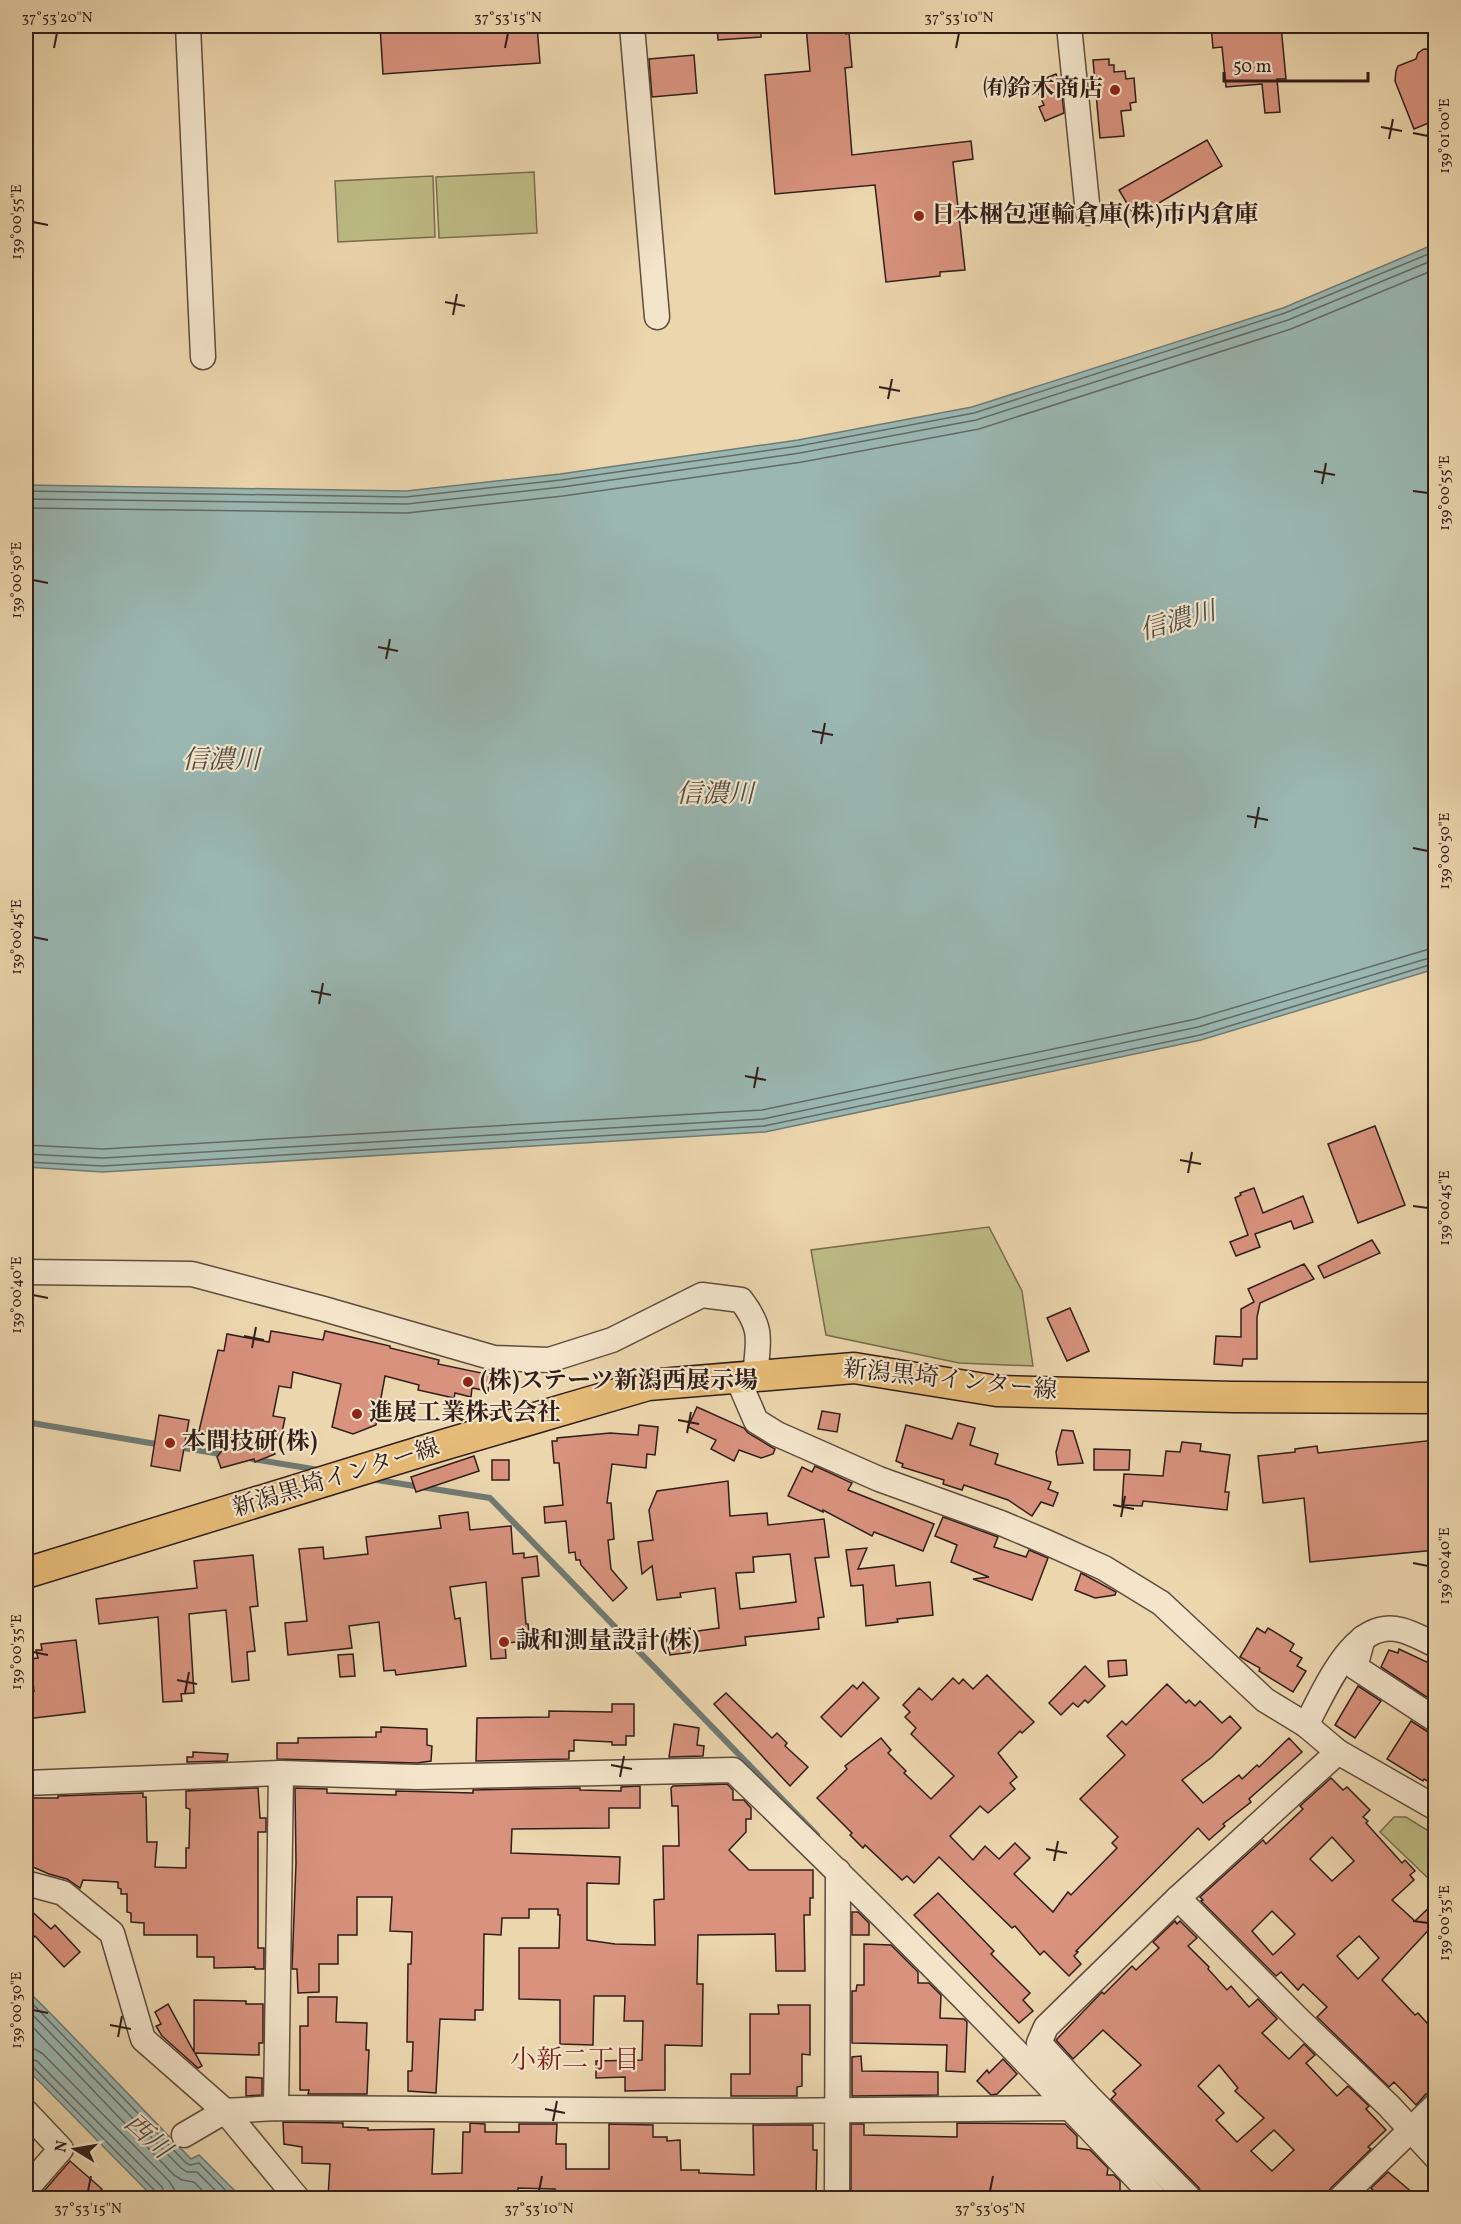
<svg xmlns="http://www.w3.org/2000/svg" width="1461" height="2224" viewBox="0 0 1461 2224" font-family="Vollkorn,'Noto Serif JP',serif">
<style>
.green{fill:#bebc86;stroke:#776d4f;stroke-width:1.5}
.water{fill:#9ab7b2;stroke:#707a74;stroke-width:1.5}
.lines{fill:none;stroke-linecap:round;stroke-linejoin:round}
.shore{stroke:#656a65;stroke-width:1.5}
.stream{stroke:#707a74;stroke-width:6}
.building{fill:#d8927e;stroke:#301e18;stroke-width:1.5;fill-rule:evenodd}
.minor-casing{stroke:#5f4c3e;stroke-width:27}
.major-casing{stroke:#301e18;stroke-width:33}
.minor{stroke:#f3e4ca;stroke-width:24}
.major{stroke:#e6bb77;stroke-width:30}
.ticks{fill:none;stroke:#301e18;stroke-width:2}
.poi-dot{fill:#8f2418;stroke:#f3e4ca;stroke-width:2}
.labels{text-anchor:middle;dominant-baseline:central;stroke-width:4.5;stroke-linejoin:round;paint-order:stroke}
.poi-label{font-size:24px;font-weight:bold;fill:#301e18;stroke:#f3e4ca;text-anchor:start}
.street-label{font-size:24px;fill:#301e18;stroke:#f3e4ca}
.water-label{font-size:26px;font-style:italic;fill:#504c46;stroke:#f3e4ca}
.neighbourhood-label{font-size:26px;fill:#7a1f14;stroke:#f3e4ca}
.neatline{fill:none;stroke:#301e18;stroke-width:2}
.ticks-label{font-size:15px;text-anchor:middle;fill:#301e18}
</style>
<rect width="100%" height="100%" fill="#ecd6ae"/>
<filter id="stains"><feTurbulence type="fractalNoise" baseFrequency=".00333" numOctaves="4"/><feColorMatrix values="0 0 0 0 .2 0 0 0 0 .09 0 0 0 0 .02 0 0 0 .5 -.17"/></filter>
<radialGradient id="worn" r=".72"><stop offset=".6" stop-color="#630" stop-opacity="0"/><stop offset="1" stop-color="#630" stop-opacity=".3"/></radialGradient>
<g class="green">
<polygon points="534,172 537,233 439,238 436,177"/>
<polygon points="433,176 435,237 338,242 335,181"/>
<polygon points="989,1227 1022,1291 1033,1366 959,1363 826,1335 811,1250"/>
<polygon points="1394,1817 1406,1817 1435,1835 1435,1877 1431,1881 1380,1832"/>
</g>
<g class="water">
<polygon points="1435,244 1435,969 1201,1040 765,1132 103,1172 26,1167 26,485 406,491 560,474 798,440 972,407 1283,308"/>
<polygon points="26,1989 55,2018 191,2159 199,2155 242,2198 154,2198 26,2068"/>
</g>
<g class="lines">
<g class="shore">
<polyline points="26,491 406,497 561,480 799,446 974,413 1285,313 1436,251"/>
<polyline points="26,499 407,504 562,487 800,453 976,420 1288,320 1436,259"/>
<polyline points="26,508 407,513 563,496 802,462 979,429 1291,329 1436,269"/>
<polyline points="26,1145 103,1149 762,1110 1196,1019 1436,947"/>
<polyline points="26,1154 103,1158 763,1119 1198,1027 1436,956"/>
<polyline points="26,1162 103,1166 764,1126 1200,1035 1436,963"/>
<polyline points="26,1997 186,2163 190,2165 199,2163 233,2198"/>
<polyline points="26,2008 181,2168 187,2172 197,2172 223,2198"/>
<polyline points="26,2020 174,2175 182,2180 194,2182 210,2198"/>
<polyline points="26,2048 35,2049 43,2054 169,2181 174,2189 175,2198"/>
<polyline points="26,2057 37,2061 162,2187 166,2198"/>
<polyline points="26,2064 32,2066 156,2192 158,2198"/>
</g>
<g class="stream">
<polyline points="26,1422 162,1445"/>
<polyline points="178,1447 227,1455"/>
<polyline points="252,1459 319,1470"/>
<polyline points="371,1479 490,1498 817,1835"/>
<polyline points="1161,2188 1171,2198"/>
</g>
</g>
<g class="building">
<polygon points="380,26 537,26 540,63 383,74"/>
<polygon points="717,26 761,26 761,37 718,40"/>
<polygon points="806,26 845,26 846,34 849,33 852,67 845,68 852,155 971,141 973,159 953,162 965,270 940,272 940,276 886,282 875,185 775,194 765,75 810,71"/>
<polygon points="1211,26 1281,26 1286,79 1277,79 1280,112 1265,113 1262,84 1226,87 1222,47 1213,48"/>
<polygon points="1424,49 1436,50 1436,120 1414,129 1395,81 1396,71 1398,66 1416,59 1418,53"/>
<polygon points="694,55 697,93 652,97 649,59"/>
<polygon points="1109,59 1109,65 1114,65 1114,72 1125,71 1126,79 1134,78 1136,102 1130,103 1131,110 1121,111 1124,136 1100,138 1093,60"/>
<polygon points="1056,74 1061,86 1064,113 1045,121 1039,107 1044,105 1034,83"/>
<polygon points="1207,140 1222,166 1135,217 1119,190"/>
<polygon points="1375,1126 1405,1205 1358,1223 1328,1144"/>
<polygon points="1254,1188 1263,1213 1303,1196 1313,1222 1294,1229 1291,1221 1255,1234 1260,1247 1236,1256 1230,1242 1248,1235 1235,1198 1241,1195 1240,1193"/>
<polygon points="1372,1240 1380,1253 1324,1278 1318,1266"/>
<polygon points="1304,1264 1314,1279 1260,1303 1257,1317 1257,1359 1243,1359 1242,1366 1214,1364 1216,1336 1241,1337 1241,1309 1254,1302 1248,1289"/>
<polygon points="1070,1308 1089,1351 1067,1361 1047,1318"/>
<polygon points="271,1331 323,1340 325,1331 390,1346 390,1348 439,1360 438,1364 491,1375 488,1391 472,1388 471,1397 455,1393 454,1398 418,1390 419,1385 385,1376 376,1425 353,1434 332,1427 341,1384 293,1372 291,1388 279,1386 273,1416 285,1418 281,1437 267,1434 275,1454 255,1462 254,1459 221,1468 217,1457 232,1438 199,1431 218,1350 224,1351 227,1334 269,1342"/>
<polygon points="697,1407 744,1428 748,1433 775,1449 773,1454 761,1458 739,1450 734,1461 711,1449 716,1440 688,1427"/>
<polygon points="822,1411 840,1414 837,1432 818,1429"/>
<polygon points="159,1415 189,1420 180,1471 151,1466"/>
<polygon points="958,1423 975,1428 970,1445 998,1454 995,1464 1051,1482 1048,1489 1058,1493 1053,1506 1041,1502 1032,1516 1008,1500 964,1485 962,1490 943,1484 944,1480 902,1467 903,1464 896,1461 906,1425 952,1439"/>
<polygon points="639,1425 658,1427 655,1455 647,1454 646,1468 612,1464 607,1503 611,1503 614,1539 608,1540 611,1569 627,1588 613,1601 581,1565 580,1560 576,1560 575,1552 569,1553 566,1521 545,1523 544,1507 563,1505 559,1463 554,1463 552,1441 557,1441 557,1438 610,1433 638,1435"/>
<polygon points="1062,1430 1073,1431 1083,1463 1058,1465 1056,1452"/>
<polygon points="1435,1440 1436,1550 1310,1562 1304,1498 1263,1503 1258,1456 1295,1452 1295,1449 1317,1446 1318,1453"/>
<polygon points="1182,1442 1201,1444 1200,1451 1230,1455 1225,1492 1229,1492 1227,1510 1143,1501 1142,1506 1122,1505 1124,1474 1163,1476 1166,1451 1180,1452"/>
<polygon points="1094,1449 1130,1450 1129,1470 1094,1470"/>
<polygon points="474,1456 479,1471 416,1492 411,1477"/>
<rect x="492" y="1460" width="17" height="20"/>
<polygon points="815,1466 852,1483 848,1490 934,1524 923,1551 874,1532 872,1536 823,1510 823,1512 788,1496 802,1467 812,1472"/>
<path d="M728,1481L730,1516L767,1513L768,1525L824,1519L829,1557L815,1558L824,1617L818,1618L819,1629L745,1637L746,1645L670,1655L665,1632L690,1628L691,1632L719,1628L715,1588L680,1593L681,1597L657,1600L652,1566L642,1574L638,1542L653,1540L649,1510L657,1491ZM790,1554L796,1602L740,1609L736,1573L754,1572L753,1557Z"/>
<polygon points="468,1512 470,1530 511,1526 513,1554 524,1553 524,1558 537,1556 539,1576 522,1578 526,1624 528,1624 530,1641 505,1643 506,1658 491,1659 486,1582 450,1587 455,1619 460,1618 466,1666 396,1675 395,1670 384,1671 379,1622 349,1626 352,1648 288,1655 285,1623 307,1621 299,1549 323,1547 324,1559 368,1554 366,1537 441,1528 439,1516"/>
<polygon points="943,1517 998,1537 994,1547 1026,1557 1029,1550 1048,1558 1032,1600 973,1579 989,1577 951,1562 957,1545 935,1536"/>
<polygon points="867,1548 858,1569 894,1565 896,1586 930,1582 933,1615 897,1619 898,1622 866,1626 863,1585 851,1586 846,1550"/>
<polygon points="253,1555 258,1606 250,1607 255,1651 247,1652 249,1680 232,1682 226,1610 189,1614 194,1693 181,1694 182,1701 163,1702 158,1617 99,1624 96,1599 197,1588 194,1561"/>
<polygon points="1081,1573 1116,1592 1115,1595 1095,1598 1075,1590"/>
<polygon points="1257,1628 1265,1633 1268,1628 1294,1644 1290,1651 1302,1658 1297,1666 1306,1671 1293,1692 1259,1671 1260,1668 1240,1657"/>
<polygon points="76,1640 85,1712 26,1719 26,1692 34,1691 30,1659 38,1658 36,1650 42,1650 41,1644"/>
<polygon points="1399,1649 1431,1664 1428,1670 1436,1673 1436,1700 1425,1696 1381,1667 1389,1650 1398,1653"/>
<polygon points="353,1654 355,1676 340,1677 338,1655"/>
<polygon points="1126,1660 1127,1675 1109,1677 1108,1661"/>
<polygon points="1085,1666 1105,1686 1088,1703 1085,1700 1078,1707 1073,1703 1061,1715 1049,1703"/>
<polygon points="987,1675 1034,1722 1022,1733 1020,1731 998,1753 1017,1777 1010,1783 1015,1789 988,1813 980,1806 950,1836 973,1860 985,1846 999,1859 1015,1843 1030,1858 1014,1874 1053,1912 1068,1892 1071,1895 1117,1848 1112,1843 1118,1837 1080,1799 1125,1755 1107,1736 1122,1721 1126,1725 1167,1684 1186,1703 1189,1700 1195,1706 1200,1701 1222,1723 1230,1716 1241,1728 1212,1757 1182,1780 1203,1803 1239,1775 1242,1779 1257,1765 1259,1767 1289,1738 1302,1752 1249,1799 1251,1802 1223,1824 1225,1826 1209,1840 1198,1828 1076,1951 1078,1952 1074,1956 1081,1964 1069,1976 1044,1951 1040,1955 1015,1926 1012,1928 939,1857 914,1883 907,1876 902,1880 865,1845 863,1848 850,1835 852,1833 817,1798 847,1769 845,1766 881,1738 891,1750 888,1753 906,1771 904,1773 931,1799 954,1776 911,1734 916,1728 905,1717 910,1712 903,1705 919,1688 932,1700 953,1678 959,1684 963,1679 973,1689"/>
<polygon points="863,1682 879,1698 841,1737 821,1717 853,1685 857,1689"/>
<polygon points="1358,1686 1381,1701 1355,1738 1335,1725"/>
<polygon points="726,1693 772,1738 777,1733 787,1743 785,1746 808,1767 790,1786 714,1704"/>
<polygon points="612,1704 634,1704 634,1736 626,1736 626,1745 612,1745 612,1742 574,1740 574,1751 569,1751 569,1759 476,1761 477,1718 549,1717 549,1711 612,1712"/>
<polygon points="1411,1721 1428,1732 1436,1734 1436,1786 1424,1779 1423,1781 1387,1759"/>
<polygon points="674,1724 699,1728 697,1745 704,1746 703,1756 669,1757"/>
<polygon points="381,1727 427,1729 427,1745 432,1746 431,1761 417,1763 277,1759 277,1743 298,1743 298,1738 376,1737 376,1732 381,1732"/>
<polygon points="193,1752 228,1754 227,1761 187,1762 187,1757 193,1757"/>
<path d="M1331,1778L1343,1790L1347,1787L1370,1810L1363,1817L1368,1821L1366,1823L1402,1863L1405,1860L1415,1871L1410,1875L1414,1880L1392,1900L1415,1921L1436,1901V1922L1382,1980L1415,2015L1418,2013L1436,2033V2091L1426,2094L1416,2105L1394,2082L1389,2087L1317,2017L1327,2007L1303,1984L1298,1990L1281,1972L1276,1976L1201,1901L1203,1900L1200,1897L1263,1840L1266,1844L1303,1809L1300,1806ZM1332,1837L1354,1861L1332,1881L1310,1859ZM1272,1911L1295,1934L1273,1955L1252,1931ZM1359,1936L1379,1958L1358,1979L1337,1956Z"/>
<polygon points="727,1784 733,1790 733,1800 744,1800 751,1808 751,1819 746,1819 746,1832 729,1850 749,1870 813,1870 813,1898 810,1898 810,1915 804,1915 805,1971 776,1971 775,1934 698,1935 697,1984 703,1984 702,2046 665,2045 665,2090 625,2091 625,2077 596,2078 596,2061 642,2060 643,2021 624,2021 625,1996 594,1996 593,2045 560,2044 560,2000 519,1999 519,1948 559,1948 560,1915 558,1915 558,1909 529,1909 529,1918 502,1918 501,1935 484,1934 483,2010 475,2010 475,2020 440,2019 436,2093 408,2091 408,2071 412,2071 413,2042 407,2042 408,1964 411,1964 412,1932 390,1931 392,1897 357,1897 357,1935 338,1935 338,1964 319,1964 319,1992 298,1993 297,1969 292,1969 296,1863 295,1788 327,1789 327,1793 396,1795 396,1791 473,1793 473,1790 580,1788 580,1790 621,1791 621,1787 640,1786 640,1808 609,1808 609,1828 512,1829 511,1853 620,1857 619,1884 587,1883 587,1940 615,1944 655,1945 654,1900 664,1899 663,1846 679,1846 678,1806 672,1806 671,1788 673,1786"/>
<polygon points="258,1788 260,1818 266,1818 266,1832 258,1832 258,1948 264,1948 264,1969 255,1969 255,1967 214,1968 214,1957 197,1957 197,1935 144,1935 144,1923 131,1922 131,1913 127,1912 127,1894 121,1894 121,1889 118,1888 118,1882 83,1880 80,1888 67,1879 49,1874 26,1864 26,1798 58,1798 58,1796 143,1793 143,1797 146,1797 147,1842 157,1842 155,1867 186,1868 186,1848 189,1848 190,1809 186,1808 186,1791"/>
<polygon points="938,1893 994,1951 991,1954 1030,1993 1023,2000 1033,2011 1019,2023 914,1915"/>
<polygon points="26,1906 51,1929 55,1925 80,1952 64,1967 35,1936 34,1937 26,1930"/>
<polygon points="852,1912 858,1912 869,1923 869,1935 852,1935"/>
<path d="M1175,1921L1177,1924L1180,1921L1197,1938L1188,1946L1209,1967L1208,1969L1227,1990L1231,1986L1249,2007L1258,1999L1277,2019L1262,2033L1289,2059L1304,2044L1315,2055L1306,2063L1337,2096L1348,2086L1369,2106L1366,2109L1386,2130L1368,2147L1371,2149L1331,2188L1323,2199H1203L1199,2188L1111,2099L1116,2094L1113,2091L1141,2065L1103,2030L1073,2059L1056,2040L1102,1992L1104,1994L1132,1966L1136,1970L1159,1948L1153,1942ZM1219,2065L1238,2088L1235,2091L1264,2118L1237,2142L1216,2120L1224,2113L1198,2086ZM1274,2130L1294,2150L1272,2171L1251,2151Z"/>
<polygon points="864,1944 891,1945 918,1972 918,1983 929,1983 941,1995 940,2018 964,2019 967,2022 965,2072 946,2071 947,2045 852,2043 852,1991 856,1991 857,1985 864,1985"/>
<polygon points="308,1997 337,1997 336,2022 367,2023 366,2050 369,2050 367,2094 308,2094 309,2090 300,2090 300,2026 308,2026"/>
<polygon points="194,2000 246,2001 246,2004 263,2004 263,2043 259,2043 259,2055 195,2053 202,2066 198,2068 162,2036 156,2026 161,2024 155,2012 168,2004 194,2052"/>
<polygon points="778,2005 810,2005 810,2055 802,2054 802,2086 797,2087 797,2096 731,2096 731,2074 750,2074 750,2014 779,2014"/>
<polygon points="861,2056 862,2071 938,2072 938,2095 852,2096 852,2057"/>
<polygon points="1003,2059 1017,2074 997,2094 991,2095 977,2081 987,2070 989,2073"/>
<polygon points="246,2077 262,2078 262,2095 246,2096"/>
<polygon points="283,2122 343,2123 343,2127 368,2128 368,2130 434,2129 432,2174 462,2173 463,2132 470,2132 470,2123 485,2124 485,2132 519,2132 519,2124 557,2124 556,2144 566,2144 566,2169 609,2169 609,2124 653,2125 653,2137 667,2137 667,2141 680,2140 681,2170 699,2170 699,2173 754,2175 753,2125 813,2125 813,2150 817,2150 816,2199 555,2199 555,2189 518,2188 518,2199 328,2197 330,2164 302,2163 302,2147 284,2144"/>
<polygon points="957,2123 1065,2124 1077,2136 1077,2148 1090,2150 1108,2168 1107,2175 1114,2175 1120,2181 1120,2199 851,2199 851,2124 864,2124 864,2135 957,2137"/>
<polygon points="70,2161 102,2189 93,2199 37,2199"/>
<polygon points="1388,2172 1420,2199 1381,2199 1371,2188"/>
</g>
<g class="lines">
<defs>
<g id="minor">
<polyline points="188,26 203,357"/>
<polyline points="632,26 657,317"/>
<polyline points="1069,26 1088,213"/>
<path d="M26,1272L192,1274L324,1309L494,1358L549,1360L612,1340L702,1295L741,1300C764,1330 758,1341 755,1376"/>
<polyline points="737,1377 756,1421 777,1434 879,1479 1001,1523 1046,1542 1104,1568 1161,1603 1265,1700 1306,1725 1338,1752 1436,1808"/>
<polyline points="1363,1638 1355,1667 1436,1720"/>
<path d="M1306,1725C1325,1691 1353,1617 1401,1630C1413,1633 1425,1640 1436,1645"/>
<path d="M26,1783L281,1773L417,1777L733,1770C878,1909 1019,2052 1155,2198"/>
<polyline points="26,1883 63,1893 112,1933 143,2039 225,2111 297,2198"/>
<polyline points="1178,1898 1298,2019 1389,2106 1436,2157"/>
<polyline points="276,2108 281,1773"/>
<polyline points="26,2112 61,2149 26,2189"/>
<polyline points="184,2135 225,2111 276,2108 763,2111 1071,2108 1087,2095"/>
<polyline points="837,2198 838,1871"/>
<polyline points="1189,2198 1087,2095 1039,2043 1046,2027 1178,1898 1338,1752"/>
<polyline points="1341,2198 1436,2105"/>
</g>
<polyline id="major" points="26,1573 426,1450 648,1385 854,1368 997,1391 1233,1397 1436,1398"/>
</defs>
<use href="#minor" class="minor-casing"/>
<use href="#major" class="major-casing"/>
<use href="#minor" class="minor"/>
<use href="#major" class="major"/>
</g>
<path class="ticks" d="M54,48L57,33M505,48L508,33M956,48L959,33M1381,127L1402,131M1413,133L1428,136M1389,139L1393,119M33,222L48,225M445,302L465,306M453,315L457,294M879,387L900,391M888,399L892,379M1314,471L1335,475M1322,484L1326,463M1413,491L1428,493M33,580L48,583M378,647L398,651M386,659L390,639M812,731L833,735M821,744L825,723M1247,816L1268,820M1255,828L1259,807M1413,848L1428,851M33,937L48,940M311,991L331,995M319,1004L323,983M745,1076L766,1080M754,1088L758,1067M1180,1160L1201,1164M1188,1173L1192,1152M1413,1206L1428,1208M33,1295L48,1298M244,1336L264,1340M252,1348L256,1327M678,1420L699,1424M687,1433L691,1412M1113,1505L1134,1509M1121,1517L1125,1496M1413,1563L1428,1566M33,1652L48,1655M177,1680L197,1684M185,1693L189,1672M611,1765L632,1769M620,1777L624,1756M1046,1849L1067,1853M1054,1861L1058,1841M1413,1921L1428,1923M33,2010L48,2013M110,2025L131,2029M118,2037L122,2016M545,2109L565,2113M553,2121L557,2101M88,2191L91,2176M539,2191L542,2176M990,2191L993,2176"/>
<g class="poi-dot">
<circle cx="1115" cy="90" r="6"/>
<circle cx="919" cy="216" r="6"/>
<circle cx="468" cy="1382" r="6"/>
<circle cx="357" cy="1414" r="6"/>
<circle cx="170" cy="1443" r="6"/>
<circle cx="504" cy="1642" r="6"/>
</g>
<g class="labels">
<g class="poi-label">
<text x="1103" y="90" text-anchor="end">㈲鈴木商店</text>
<text x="931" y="216">日本梱包運輸倉庫(株)市内倉庫</text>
<text x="480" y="1382">(株)ステーツ新潟西展示場</text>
<text x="369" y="1414">進展工業株式会社</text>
<text x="182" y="1443">本間技研(株)</text>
<text x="516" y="1642">誠和測量設計(株)</text>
</g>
<g class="street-label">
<text transform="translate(950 1381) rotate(6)">新潟黒埼インター線</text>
<text transform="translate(336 1479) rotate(-17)">新潟黒埼インター線</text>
</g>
<g class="water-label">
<text transform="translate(1178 622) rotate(-16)">信濃川</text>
<text x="221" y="761">信濃川</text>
<text x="715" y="795">信濃川</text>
<text transform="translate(147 2137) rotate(42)">西川</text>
</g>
<g class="neighbourhood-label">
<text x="575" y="2061">小新二丁目</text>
</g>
</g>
<rect width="1461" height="2224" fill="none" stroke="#ecd6ae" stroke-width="66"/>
<g transform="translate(75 2149) rotate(281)" stroke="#f3e4ca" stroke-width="4.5" paint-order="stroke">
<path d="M0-4.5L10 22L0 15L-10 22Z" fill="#301e18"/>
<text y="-9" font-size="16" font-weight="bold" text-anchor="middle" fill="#301e18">N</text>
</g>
<path d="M1224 72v9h144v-9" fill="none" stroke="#301e18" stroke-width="3"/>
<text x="1233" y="72" font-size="18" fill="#301e18" stroke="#f3e4ca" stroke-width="4.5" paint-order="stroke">50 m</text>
<rect x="33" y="33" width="1395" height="2158" class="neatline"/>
<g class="ticks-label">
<text x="57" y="22">37°53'20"N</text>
<text x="508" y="22">37°53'15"N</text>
<text x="959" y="22">37°53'10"N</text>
<text transform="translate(1444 136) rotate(-90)" y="5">139°01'00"E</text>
<text transform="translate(16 222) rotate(-90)" y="5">139°00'55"E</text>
<text transform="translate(1444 493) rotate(-90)" y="5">139°00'55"E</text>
<text transform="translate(16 580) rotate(-90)" y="5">139°00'50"E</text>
<text transform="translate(1444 851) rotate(-90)" y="5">139°00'50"E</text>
<text transform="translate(16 937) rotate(-90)" y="5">139°00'45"E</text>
<text transform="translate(1444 1208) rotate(-90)" y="5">139°00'45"E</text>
<text transform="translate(16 1295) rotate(-90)" y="5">139°00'40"E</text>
<text transform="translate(1444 1566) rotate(-90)" y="5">139°00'40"E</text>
<text transform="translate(16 1652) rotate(-90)" y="5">139°00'35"E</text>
<text transform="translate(1444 1923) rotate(-90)" y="5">139°00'35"E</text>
<text transform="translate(16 2010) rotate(-90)" y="5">139°00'30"E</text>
<text x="88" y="2213">37°53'15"N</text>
<text x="539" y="2213">37°53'10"N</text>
<text x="990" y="2213">37°53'05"N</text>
</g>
<rect width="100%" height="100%" filter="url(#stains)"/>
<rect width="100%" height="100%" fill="url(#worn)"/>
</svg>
